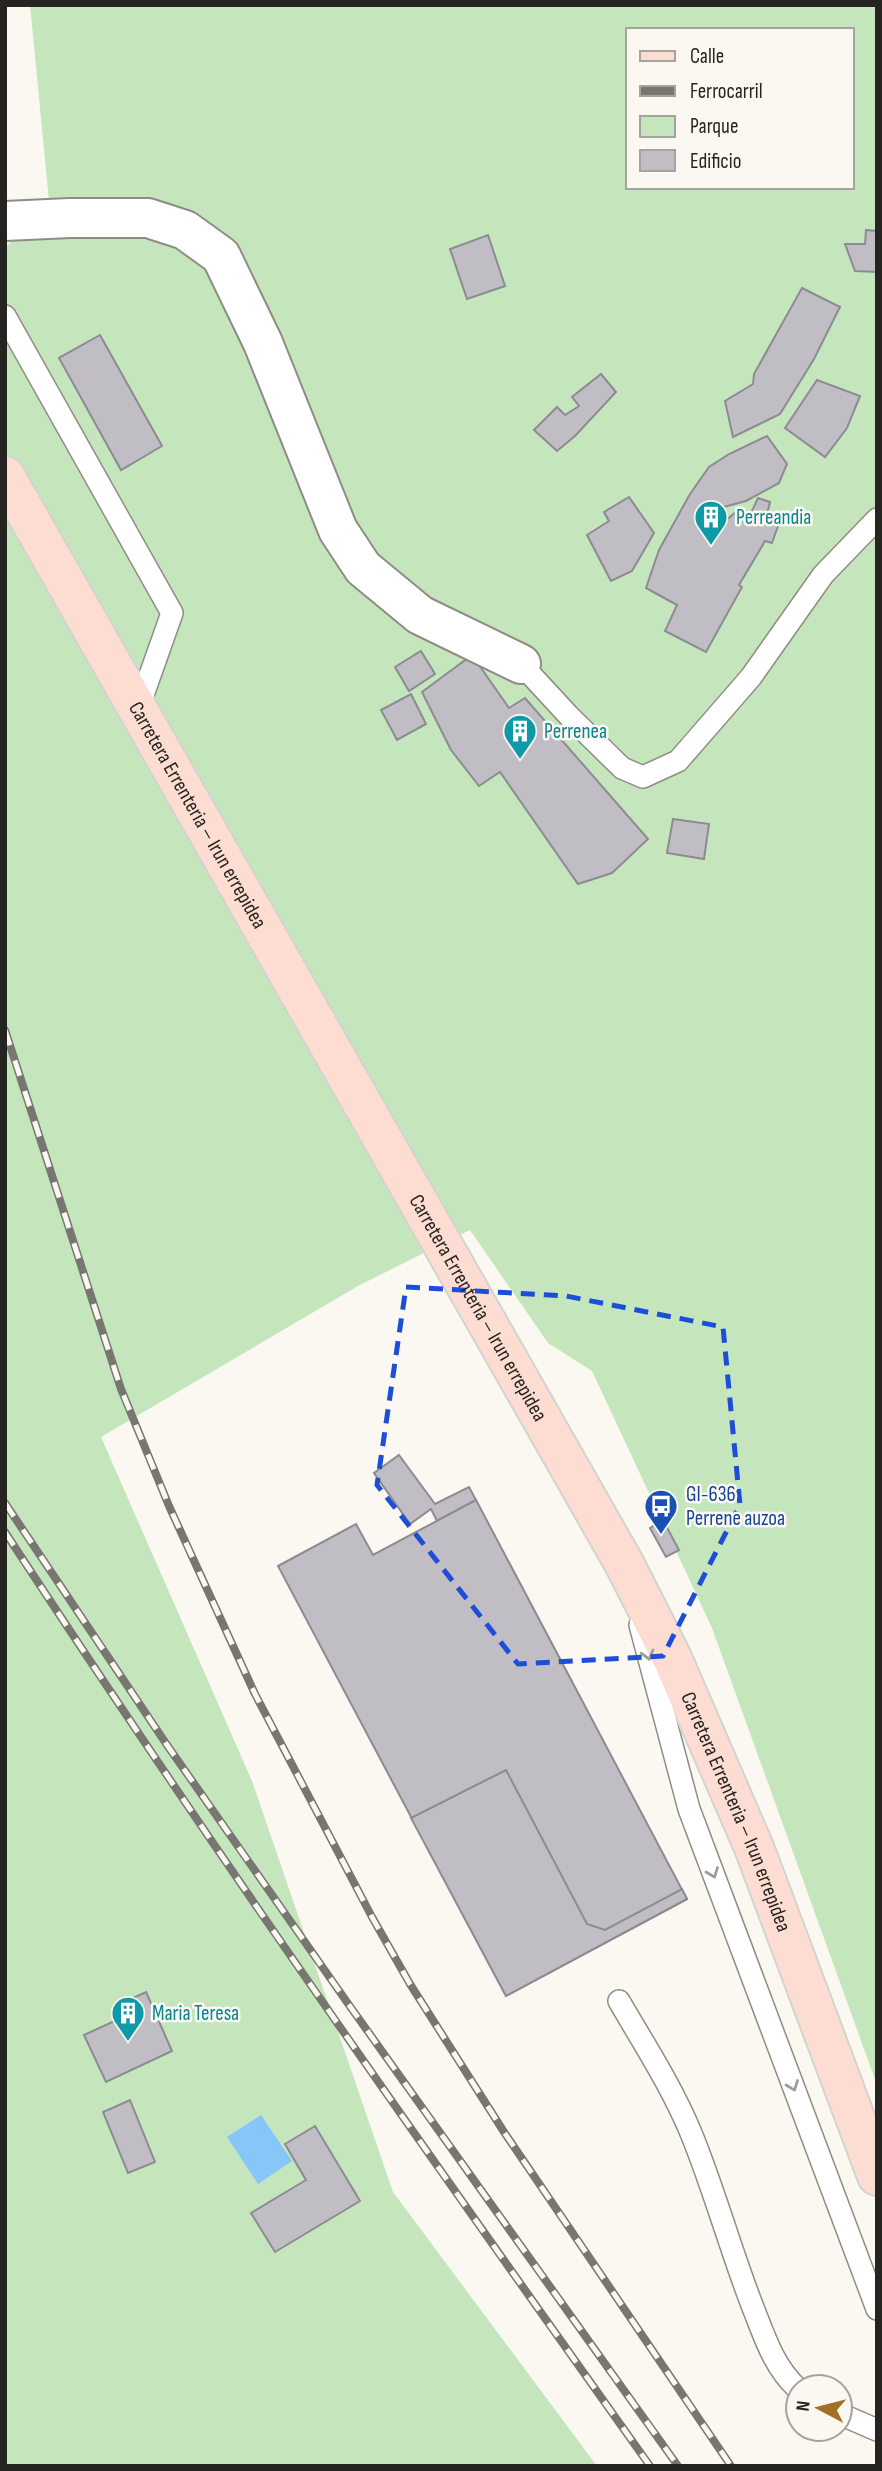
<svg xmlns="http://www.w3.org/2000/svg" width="882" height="2471" viewBox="0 0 882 2471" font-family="'Sofia Sans Condensed',sans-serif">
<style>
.green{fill:#c5e6bd;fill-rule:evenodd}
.water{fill:#87c6f8}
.building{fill:#c0bdc5;stroke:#8d8b92;stroke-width:2}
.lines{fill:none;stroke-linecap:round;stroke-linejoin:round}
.lane-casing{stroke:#8f8c85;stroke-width:24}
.street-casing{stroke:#8f8c85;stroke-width:42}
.primary-casing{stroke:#d3d3d3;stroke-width:42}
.lane{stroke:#fff;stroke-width:21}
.street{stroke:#fff;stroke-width:38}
.primary{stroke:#fdddd1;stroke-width:38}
.rail-casing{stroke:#777671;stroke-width:8}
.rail{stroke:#faf8f0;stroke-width:5;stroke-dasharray:16;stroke-linecap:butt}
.oneway{stroke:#9d9c9b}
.marked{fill:none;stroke:#1d4ed8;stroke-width:5;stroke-dasharray:14 9;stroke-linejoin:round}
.labels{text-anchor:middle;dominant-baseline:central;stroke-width:5;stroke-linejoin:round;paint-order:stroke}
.culture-label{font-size:21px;fill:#0d838f;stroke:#faf8f0;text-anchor:start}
.street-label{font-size:21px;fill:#252421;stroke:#faf8f0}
.transit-label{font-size:21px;fill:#164399;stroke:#faf8f0;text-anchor:start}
</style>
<rect width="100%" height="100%" fill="#faf8f0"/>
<path class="green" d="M30,5H877V2085L712,1628L592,1371L548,1343L470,1230L358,1286L101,1437L252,1781L393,2192L597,2466H5V248L49,201ZM628,30H852V187H628Z"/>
<polygon class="water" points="261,2115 292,2161 258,2184 227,2137"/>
<g class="building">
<polygon points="866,230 877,231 877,272 855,271 845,244 865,244"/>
<polygon points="488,235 505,286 467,299 450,249"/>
<polygon points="802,288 840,307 814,359 780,414 733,437 725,401 753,384 754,374"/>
<polygon points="100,335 162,446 121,470 59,358"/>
<polygon points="601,374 616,392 575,436 557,451 534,430 557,407 565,415 579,406 572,397"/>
<polygon points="817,380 860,396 847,428 825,457 785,428"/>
<polygon points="767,436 787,464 779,483 746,501 709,511 726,520 740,509 751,513 758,498 770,502 767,515 779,523 772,543 765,541 739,585 742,587 706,652 665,631 677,605 646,588 659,550 690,494 709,467 729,454"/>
<polygon points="629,497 654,533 632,571 611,581 587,535 609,521 604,512"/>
<polygon points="421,651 435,674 409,691 395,667"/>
<polygon points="472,655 509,708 525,698 648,839 612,873 578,884 500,772 479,786 451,750 422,692"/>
<polygon points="411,694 426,724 397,740 381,710"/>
<polygon points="673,819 709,824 704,859 667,853"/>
<polygon points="399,1455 435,1504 469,1487 476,1500 437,1521 431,1509 410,1524 374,1473"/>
<polygon points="476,1500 687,1899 506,1996 278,1566 356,1524 373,1555"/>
<polygon points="663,1520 679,1550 666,1557 650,1528"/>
<polygon points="506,1770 587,1924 605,1930 682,1889 687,1899 506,1996 411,1818"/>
<polygon points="146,1992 172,2051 106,2082 84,2035 130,2014 124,2002"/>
<polygon points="130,2100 155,2162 128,2173 103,2112"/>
<polygon points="315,2126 360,2201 275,2252 251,2213 306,2180 285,2144"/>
</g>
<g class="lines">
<defs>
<g id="lane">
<polyline points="5,316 172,613 138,709"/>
<polyline points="521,664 569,716 622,768 643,777 678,761 751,677 823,575 877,519"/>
<polyline points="640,1625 689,1809 877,2309"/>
<path d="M619,2001C644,2044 672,2087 691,2133C714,2189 730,2248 752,2305C764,2335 773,2366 798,2389"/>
<polyline points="840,2414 877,2430"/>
</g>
<polyline id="street" points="5,221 70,218 148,218 185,230 221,256 263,343 338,530 363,568 420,615 521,664"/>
<g id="primary">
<path id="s1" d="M5,476L625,1565L672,1658L755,1850L877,2176"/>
</g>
</defs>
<use href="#lane" class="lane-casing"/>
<use href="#street" class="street-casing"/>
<use href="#primary" class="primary-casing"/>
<use href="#lane" class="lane"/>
<use href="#street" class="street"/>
<use href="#primary" class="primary"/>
<defs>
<g id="rail">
<polyline points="5,1030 121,1389 169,1506 255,1694 372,1917 410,1984 504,2132 731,2466"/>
<polyline points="5,1503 167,1745 349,2005 678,2466"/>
<path d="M5,1532C212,1849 430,2157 650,2466"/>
</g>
</defs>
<use href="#rail" class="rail-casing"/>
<use href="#rail" class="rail"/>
</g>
<defs><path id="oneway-chevron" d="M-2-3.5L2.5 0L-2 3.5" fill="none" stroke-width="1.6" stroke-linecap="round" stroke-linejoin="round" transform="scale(1.75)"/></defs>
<g class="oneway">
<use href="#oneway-chevron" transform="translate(648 1655) rotate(75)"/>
<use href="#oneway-chevron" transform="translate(713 1873) rotate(69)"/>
<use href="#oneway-chevron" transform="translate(793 2086) rotate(69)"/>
</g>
<path class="marked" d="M406,1287L566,1296L723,1327L740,1505L663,1656L518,1664L377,1485Z"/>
<defs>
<symbol id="building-pin" viewBox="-11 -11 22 30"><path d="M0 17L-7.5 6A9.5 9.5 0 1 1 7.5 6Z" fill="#0f9aa8" stroke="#faf8f0"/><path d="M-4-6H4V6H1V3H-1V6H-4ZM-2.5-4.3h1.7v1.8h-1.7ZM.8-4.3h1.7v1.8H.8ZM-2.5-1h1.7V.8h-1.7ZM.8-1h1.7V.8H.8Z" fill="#fff"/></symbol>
<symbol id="bus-pin" viewBox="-11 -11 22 30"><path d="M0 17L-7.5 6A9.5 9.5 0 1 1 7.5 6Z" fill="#1a4fb4" stroke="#faf8f0"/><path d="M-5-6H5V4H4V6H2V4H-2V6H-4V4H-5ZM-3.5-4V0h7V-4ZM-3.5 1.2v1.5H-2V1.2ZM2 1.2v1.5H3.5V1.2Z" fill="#fff"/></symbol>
</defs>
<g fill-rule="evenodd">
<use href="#building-pin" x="692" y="498" width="38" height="52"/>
<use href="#building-pin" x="501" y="712" width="38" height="52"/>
<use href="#bus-pin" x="642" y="1487" width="38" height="52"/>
<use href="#building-pin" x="109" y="1994" width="38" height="52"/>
</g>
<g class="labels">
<g class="culture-label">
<text x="736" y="517">Perreandia</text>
<text x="544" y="731">Perrenea</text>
<text x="152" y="2013">Maria Teresa</text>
</g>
<g class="street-label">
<text stroke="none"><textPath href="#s1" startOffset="390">Carretera Errenteria – Irun errepidea</textPath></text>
<text stroke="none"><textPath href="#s1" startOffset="957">Carretera Errenteria – Irun errepidea</textPath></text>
<text stroke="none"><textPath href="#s1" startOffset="1524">Carretera Errenteria – Irun errepidea</textPath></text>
</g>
<g class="transit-label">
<text x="686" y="1494">GI-636<tspan x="686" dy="24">Perrene auzoa</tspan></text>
</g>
</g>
<rect width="882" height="2471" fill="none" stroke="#252421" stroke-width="14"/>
<rect x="626" y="28" width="228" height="161" fill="#faf8f0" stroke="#a5a39d" stroke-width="2"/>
<rect x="640" y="51" width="35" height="10" fill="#fdddd1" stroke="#a5a39d" stroke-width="2"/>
<text x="690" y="63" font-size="21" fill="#252421">Calle</text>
<rect x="640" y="86" width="35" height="10" fill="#777671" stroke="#a5a39d" stroke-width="2"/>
<text x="690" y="98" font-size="21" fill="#252421">Ferrocarril</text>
<rect x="640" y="116" width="35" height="21" fill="#c5e6bd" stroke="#a5a39d" stroke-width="2"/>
<text x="690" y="133" font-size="21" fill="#252421">Parque</text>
<rect x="640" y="150" width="35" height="21" fill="#c0bdc5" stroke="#a5a39d" stroke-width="2"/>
<text x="690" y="168" font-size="21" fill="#252421">Edificio</text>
<g transform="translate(819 2408) rotate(277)"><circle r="33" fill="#faf8f0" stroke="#a5a39d" stroke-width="2"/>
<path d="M0-5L12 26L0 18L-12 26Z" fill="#a37027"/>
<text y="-10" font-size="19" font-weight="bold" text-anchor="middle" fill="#252421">N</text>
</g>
</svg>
